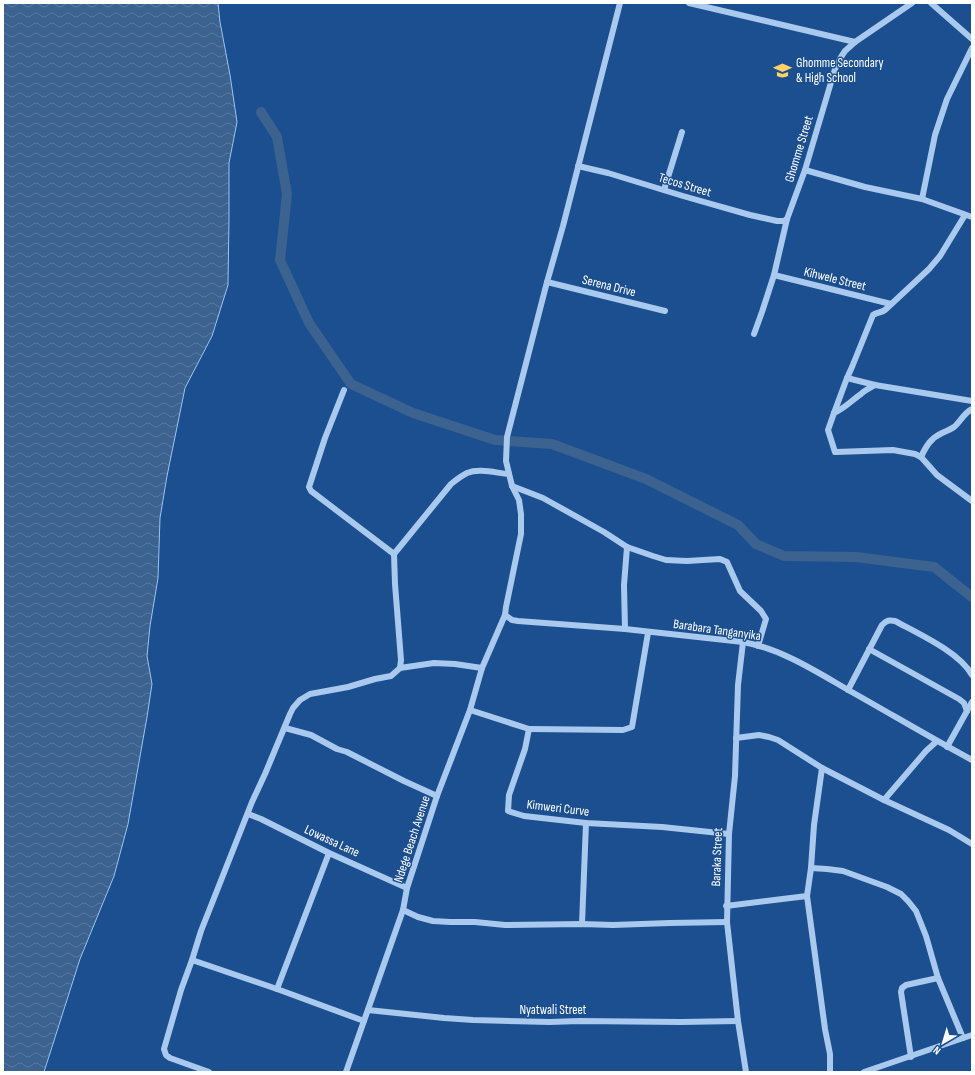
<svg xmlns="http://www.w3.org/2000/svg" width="975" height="1075" viewBox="0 0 975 1075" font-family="'Sofia Sans Condensed',sans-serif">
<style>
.water{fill:url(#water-waves);stroke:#9cc4f0}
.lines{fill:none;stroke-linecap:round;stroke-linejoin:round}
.river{stroke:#3c6290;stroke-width:10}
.minor{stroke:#a9c9ee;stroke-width:6}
.labels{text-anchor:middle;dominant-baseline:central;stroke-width:3;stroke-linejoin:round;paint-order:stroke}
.poi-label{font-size:13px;fill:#fff;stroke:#1b4f8f;text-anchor:start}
.street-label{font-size:13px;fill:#fff;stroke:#1b4f8f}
</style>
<defs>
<pattern id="water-waves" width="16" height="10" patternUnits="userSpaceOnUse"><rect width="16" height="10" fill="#3c6290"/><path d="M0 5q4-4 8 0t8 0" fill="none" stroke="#597aa1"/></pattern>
</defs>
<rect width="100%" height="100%" fill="#1b4f8f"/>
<polygon class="water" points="3,3 218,3 220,22 230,75 237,122 229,163 229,218 228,285 212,336 185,388 167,476 160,518 158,578 150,626 147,656 152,684 147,717 128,824 114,876 80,959 44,1072 3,1072"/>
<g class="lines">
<polyline class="river" points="261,112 277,137 287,194 280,260 309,323 351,384 413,413 495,440 552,444 646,479 738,525 756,544 784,556 856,557 934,567 972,597"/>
<g class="minor">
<polyline points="689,3 855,42"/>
<polyline points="931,3 972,39"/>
<polyline points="578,166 608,173 683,196 750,215 777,221 784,221 787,219"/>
<polyline points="805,170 865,187 922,199 972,217"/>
<polyline points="664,190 682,132"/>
<polyline points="922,199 935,135 947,99 972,48"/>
<polyline points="774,275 891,304"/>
<polyline points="547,282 665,311"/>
<polyline points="754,334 762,312 774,275 787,219 805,170 835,69 841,57 845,51 855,42 912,3"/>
<polyline points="847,378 875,385 972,401"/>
<polyline points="344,390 325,438 309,487 311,491 315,494 394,554"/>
<path d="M834,413C845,408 851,401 861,394C865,390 870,388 875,385"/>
<path d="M835,452L828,430L834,413L847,378L852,367L873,315C877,312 881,313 885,310L929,269L940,256L965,215"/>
<polyline points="836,452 893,450 915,454 921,457 937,475 972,501"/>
<path d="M921,457C926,446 931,438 942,433C946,431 950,430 954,427C960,422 964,413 972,409"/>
<polyline points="512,486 543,498 604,532 627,547 653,556 666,560 687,561 720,559 727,562 740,591 761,611 766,619 758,646"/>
<path d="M505,615L512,620L518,621L625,629L743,642C782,649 817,672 850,691C891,714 931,738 972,760"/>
<polyline points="625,629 624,585 627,547"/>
<polyline points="743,642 738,685 735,776 729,834 727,922 738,1021 746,1072"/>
<polyline points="869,649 959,699 964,703 967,711"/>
<polyline points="400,668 434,663 455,664 482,668"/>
<path d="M848,690L882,625C887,620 889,620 895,621C919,634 959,652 972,675"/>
<polyline points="470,710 529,729 525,749 509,795 508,811 524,816 586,823 662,827 729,834"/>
<polyline points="285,728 311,735 337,749 347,752 404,781 437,796"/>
<polyline points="529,729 623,730 632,727 648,633"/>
<polyline points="736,738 759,735 769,737 778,740 822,768 884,800 949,830 972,844"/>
<polyline points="947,747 972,702"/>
<polyline points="822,768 814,825 811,868 807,896 825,1029 830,1054 830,1072"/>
<polyline points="884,800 926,751 937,741"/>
<polyline points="248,814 261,819 329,853 407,888"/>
<polyline points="811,868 827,869 843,871 887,887 901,894 908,901 916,911 926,936 938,978 963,1038"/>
<polyline points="726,906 807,896"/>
<polyline points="403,910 418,917 433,921 450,922 475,922 505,925 582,924 613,925 670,923 727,922"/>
<polyline points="582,924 586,823"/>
<polyline points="192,960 277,989 364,1021"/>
<polyline points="277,989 329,853"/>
<polyline points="368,1010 444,1018 473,1020 550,1022 579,1021 681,1022 738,1021"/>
<polyline points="911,1057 901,992 902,988 906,985 938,978"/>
<path d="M209,1072L170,1058L166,1055L164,1049L181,990L192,960L201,931L252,802L265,774L290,714L293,708L300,700L310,694L348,687L375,679L391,676L400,668L401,660L395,584L394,554L451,484C456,480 461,476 467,473C479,468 496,473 509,474"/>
<polyline points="346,1072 403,910 407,888 437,796 470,710 482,668 505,615 506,607 521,534 521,514 519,500 512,486 506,461 507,437 547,282 563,226 620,3"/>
<polyline points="864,1072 972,1035"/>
</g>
</g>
<defs>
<symbol id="school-bare" viewBox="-9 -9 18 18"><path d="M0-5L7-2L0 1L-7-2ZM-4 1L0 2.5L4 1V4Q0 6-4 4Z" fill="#ffd166" stroke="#1b4f8f" stroke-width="2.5" paint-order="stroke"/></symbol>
</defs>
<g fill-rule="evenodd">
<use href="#school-bare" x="770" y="58" width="25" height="25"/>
</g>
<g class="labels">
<g class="poi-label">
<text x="796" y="63">Ghomme Secondary<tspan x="796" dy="15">&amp; High School</tspan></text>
</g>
<g class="street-label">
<text transform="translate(799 149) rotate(-73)">Ghomme Street</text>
<text transform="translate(685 185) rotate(17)">Tecos Street</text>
<text transform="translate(835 279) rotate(14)">Kihwele Street</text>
<text transform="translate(609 286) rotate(14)">Serena Drive</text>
<text transform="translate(717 630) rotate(8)">Barabara Tanganyika</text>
<text transform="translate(558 808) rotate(7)">Kimweri Curve</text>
<text transform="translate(412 839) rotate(-72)">Ndege Beach Avenue</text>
<text transform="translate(332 841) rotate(25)">Lowassa Lane</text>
<text transform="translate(717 857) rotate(-88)">Baraka Street</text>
<text x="553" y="1010">Nyatwali Street</text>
</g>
</g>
<rect width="975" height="1075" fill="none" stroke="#ffffff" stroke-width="8"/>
<g transform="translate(943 1043) rotate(218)" stroke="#1b4f8f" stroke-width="3" paint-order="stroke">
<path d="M0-3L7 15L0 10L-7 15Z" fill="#ffffff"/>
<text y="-6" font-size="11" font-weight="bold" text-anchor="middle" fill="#ffffff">N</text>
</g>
</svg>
